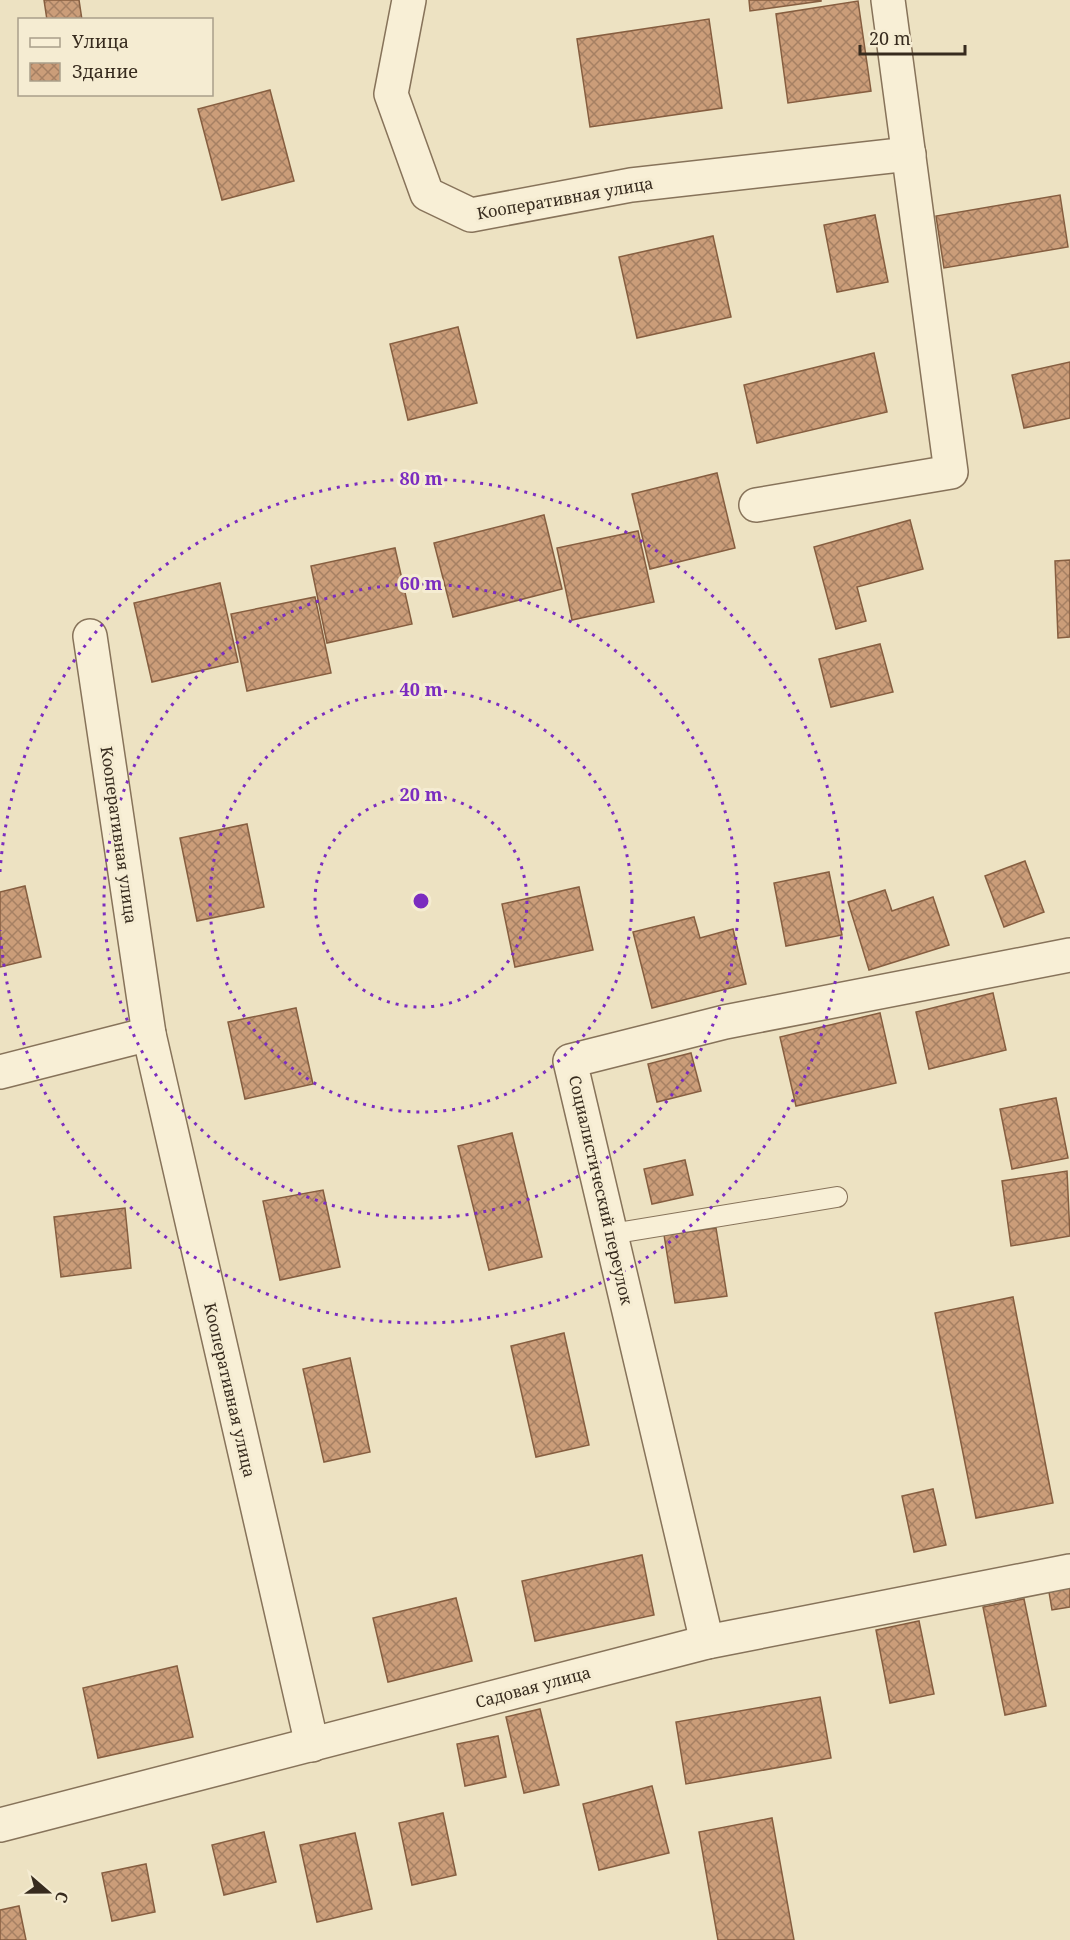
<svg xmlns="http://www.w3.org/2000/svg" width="1070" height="1940" viewBox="0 0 1070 1940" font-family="'Noto Serif',serif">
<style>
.building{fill:url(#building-cross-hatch);stroke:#865e40;stroke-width:1.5}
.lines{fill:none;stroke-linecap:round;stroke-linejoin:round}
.lane-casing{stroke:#87735a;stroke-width:22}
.street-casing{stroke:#87735a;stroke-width:36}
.lane{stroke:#f8efd6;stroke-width:20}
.street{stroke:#f8efd6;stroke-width:33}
.ring{fill:none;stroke:#7b2cbf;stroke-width:3;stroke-dasharray:3 6}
.labels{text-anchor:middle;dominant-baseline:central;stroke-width:6;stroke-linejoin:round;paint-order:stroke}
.street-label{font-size:16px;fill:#372b1e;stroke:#f5ecd2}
.centre{fill:#7b2cbf;stroke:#f5ecd2;stroke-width:3}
.ring-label{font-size:18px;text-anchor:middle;font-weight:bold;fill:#7b2cbf;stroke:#f5ecd2;stroke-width:6;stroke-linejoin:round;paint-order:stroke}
</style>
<defs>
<pattern id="building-cross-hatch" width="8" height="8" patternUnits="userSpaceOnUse" patternTransform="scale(1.5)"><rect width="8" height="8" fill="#cb9d79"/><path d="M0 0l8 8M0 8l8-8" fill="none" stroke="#a68063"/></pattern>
</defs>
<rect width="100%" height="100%" fill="#ede2c2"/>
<g class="building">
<polygon points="44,0 79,0 82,20 47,20"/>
<polygon points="749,0 821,0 821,1 750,11"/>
<polygon points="858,1 871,91 788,103 776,14"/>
<polygon points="709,19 722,108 590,127 577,39"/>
<polygon points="270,90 294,181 222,200 198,109"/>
<polygon points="1060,195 1068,247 944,268 936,216"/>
<polygon points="875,215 888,282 837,292 824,225"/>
<polygon points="713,236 731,317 637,338 619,257"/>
<polygon points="458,327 477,403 408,420 390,344"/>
<polygon points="874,353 887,412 757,443 744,385"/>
<polygon points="1070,362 1070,418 1024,428 1012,375"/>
<polygon points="717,473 735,548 650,569 632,494"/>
<polygon points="544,515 562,589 453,617 434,543"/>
<polygon points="910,520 923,569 857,587 866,621 836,629 814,547"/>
<polygon points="638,531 654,602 572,620 557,548"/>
<polygon points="395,548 412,624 327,643 311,566"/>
<polygon points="1070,560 1070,637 1058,638 1055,561"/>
<polygon points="220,583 238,662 152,682 134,603"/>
<polygon points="315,597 331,673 247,691 231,614"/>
<polygon points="880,644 893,692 831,707 819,659"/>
<polygon points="247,824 264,907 197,921 180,838"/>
<polygon points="1025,861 1044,912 1004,927 985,876"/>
<polygon points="829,872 842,935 786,946 774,883"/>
<polygon points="25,886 41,957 0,967 0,892"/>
<polygon points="579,887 593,950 515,967 502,904"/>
<polygon points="885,890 892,911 933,897 949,945 869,970 848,902"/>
<polygon points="694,917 700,938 733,929 746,984 652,1008 633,932"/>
<polygon points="993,993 1006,1050 929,1069 916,1012"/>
<polygon points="296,1008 313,1084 245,1099 228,1022"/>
<polygon points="880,1013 896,1083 796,1106 780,1037"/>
<polygon points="691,1053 701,1091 657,1102 648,1064"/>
<polygon points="1056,1098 1068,1158 1012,1169 1000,1109"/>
<polygon points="512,1133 542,1257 489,1270 458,1146"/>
<polygon points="685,1160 693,1195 652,1204 644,1169"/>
<polygon points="1067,1171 1070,1236 1011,1246 1002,1181"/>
<polygon points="323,1190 340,1267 280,1280 263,1201"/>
<polygon points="125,1208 131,1268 61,1277 54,1217"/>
<polygon points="716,1228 727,1296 675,1303 664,1235"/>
<polygon points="1013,1297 1053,1503 976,1518 935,1313"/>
<polygon points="564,1333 589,1445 536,1457 511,1346"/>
<polygon points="350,1358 370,1452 324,1462 303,1369"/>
<polygon points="933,1489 946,1545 914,1552 902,1496"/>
<polygon points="642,1555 654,1615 535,1641 522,1581"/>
<polygon points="1070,1576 1070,1607 1052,1610 1047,1580"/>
<polygon points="456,1598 472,1661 388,1682 373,1618"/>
<polygon points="1024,1599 1046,1706 1005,1715 983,1607"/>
<polygon points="919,1621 934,1694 890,1703 876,1630"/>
<polygon points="177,1666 193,1737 98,1758 83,1688"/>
<polygon points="820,1697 831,1758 686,1784 676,1722"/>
<polygon points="540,1709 559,1785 524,1793 506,1717"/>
<polygon points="498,1736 506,1777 465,1786 457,1744"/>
<polygon points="652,1786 669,1853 599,1870 583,1804"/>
<polygon points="443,1813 456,1875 412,1885 399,1823"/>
<polygon points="772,1818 794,1940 718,1940 699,1832"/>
<polygon points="264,1832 276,1882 224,1895 212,1845"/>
<polygon points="355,1833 372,1909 317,1922 300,1845"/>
<polygon points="146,1864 155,1912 112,1921 102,1873"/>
<polygon points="19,1906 26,1940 0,1940 0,1910"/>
</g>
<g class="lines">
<defs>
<polyline id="lane" points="611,1234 837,1197"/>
<g id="street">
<polyline points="409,0 391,94 427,194 471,215 631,185 909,154"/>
<polyline points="756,505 951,472 888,0"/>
<polyline points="90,636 149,1034 312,1745"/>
<polyline points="0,1072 149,1034"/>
<polyline points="707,1642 570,1061 725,1022 1070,955"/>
<polyline points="0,1825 707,1642 1070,1571"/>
</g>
</defs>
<use href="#lane" class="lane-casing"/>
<use href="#street" class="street-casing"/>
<use href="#lane" class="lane"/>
<use href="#street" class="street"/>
</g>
<g class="ring">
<circle cx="421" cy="901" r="106"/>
<circle cx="421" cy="901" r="211"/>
<circle cx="421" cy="901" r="317"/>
<path d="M0 872A422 422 0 1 1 0 930"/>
</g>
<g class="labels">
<g class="street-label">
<text transform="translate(565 198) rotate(-10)">Кооперативная улица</text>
<text transform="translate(119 835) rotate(82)">Кооперативная улица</text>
<text transform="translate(601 1190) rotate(77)">Социалистический переулок</text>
<text transform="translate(230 1390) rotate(77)">Кооперативная улица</text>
<text transform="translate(533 1687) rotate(-15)">Садовая улица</text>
</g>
</g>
<circle cx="421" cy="901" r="9" class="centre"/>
<g class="ring-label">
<text x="421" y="485">80 m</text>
<text x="421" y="590">60 m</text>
<text x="421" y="696">40 m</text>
<text x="421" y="801">20 m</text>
</g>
<rect x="18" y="18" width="195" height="78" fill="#f5ecd2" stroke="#a99f8a" stroke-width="1.5"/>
<rect x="30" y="38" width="30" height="9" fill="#f8efd6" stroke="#a99f8a" stroke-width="1.5"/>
<text x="72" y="48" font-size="18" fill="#372b1e">Улица</text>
<rect x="30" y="63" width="30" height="18" fill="url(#building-cross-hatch)" stroke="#a99f8a" stroke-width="1.5"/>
<text x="72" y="78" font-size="18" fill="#372b1e">Здание</text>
<g transform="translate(48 1892) rotate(110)" stroke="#f5ecd2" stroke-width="4.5" paint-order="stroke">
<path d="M0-4.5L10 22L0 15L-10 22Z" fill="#372b1e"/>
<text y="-9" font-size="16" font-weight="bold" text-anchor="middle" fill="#372b1e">С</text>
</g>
<path d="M860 45v9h105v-9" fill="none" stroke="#372b1e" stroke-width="3"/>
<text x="869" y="45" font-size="18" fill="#372b1e" stroke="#f5ecd2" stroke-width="4.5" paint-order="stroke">20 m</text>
</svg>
